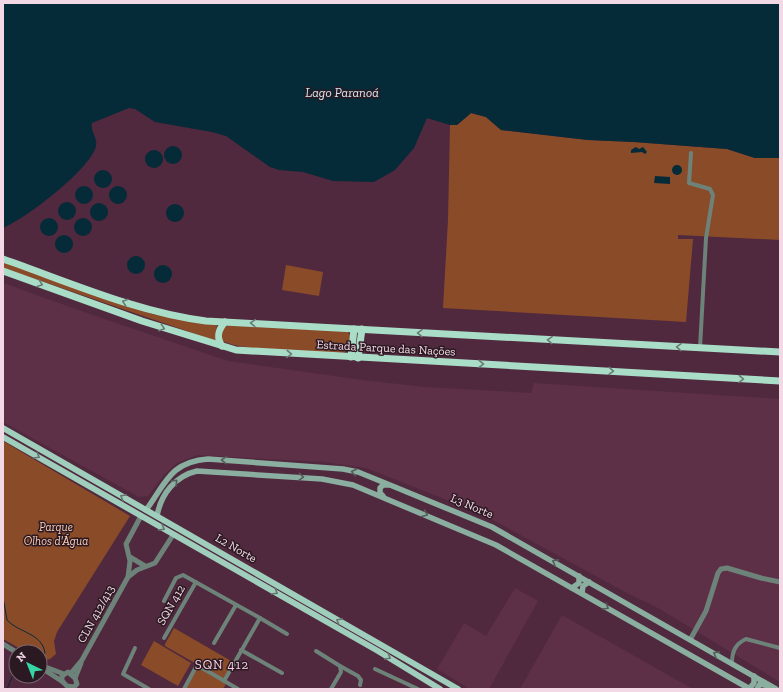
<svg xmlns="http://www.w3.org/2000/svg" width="783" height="692" viewBox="0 0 783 692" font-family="'Zilla Slab',serif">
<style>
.built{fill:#5e3048}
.green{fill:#8a4b29}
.water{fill:#052a38}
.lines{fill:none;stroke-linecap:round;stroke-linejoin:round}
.stream{stroke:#052a38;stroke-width:1}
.minor{stroke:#6d837a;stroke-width:4}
.tertiary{stroke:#6d837a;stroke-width:5}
.secondary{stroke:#8aae9f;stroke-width:5.5}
.primary{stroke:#a0cebc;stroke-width:6}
.trunk{stroke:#aaddc8;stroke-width:7}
.oneway{stroke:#6a7b75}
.oneway2{stroke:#66746f}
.oneway3{stroke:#565c5a}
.labels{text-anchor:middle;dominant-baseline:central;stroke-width:3;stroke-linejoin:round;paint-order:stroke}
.street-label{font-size:12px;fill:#f3d9e5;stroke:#2b1922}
.park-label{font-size:12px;font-style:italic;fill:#f8cbb4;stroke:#2b1922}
.water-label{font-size:13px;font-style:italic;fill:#d1e8f4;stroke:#2b1922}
.neighbourhood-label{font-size:13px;letter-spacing:1px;fill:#f9d0e3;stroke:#2b1922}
</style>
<rect width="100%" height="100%" fill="#50293e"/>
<g class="built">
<polygon points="3,283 84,312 228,361 362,380 425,387 531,393 534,383 780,399 780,682 658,608 627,593 480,513 366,468 324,462 197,455 177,463 163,476 148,496 139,497 3,422"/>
<polygon points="515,588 538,601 489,689 470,689 437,669 464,623 486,636"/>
<polygon points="562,615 670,676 693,689 520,689"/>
</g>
<g class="green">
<polygon points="471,113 486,117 501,130 588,140 634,142 727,149 755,158 780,158 780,240 678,235 678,239 693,239 686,322 443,308 448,220 450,125 457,125"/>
<polygon points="3,262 152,314 217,324 216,341 3,268"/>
<polygon points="286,265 323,272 319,296 282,290"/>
<path d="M228,325L347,331L350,335L348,350L343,353C323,352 232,351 222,340L221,331Z"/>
<polygon points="3,441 130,516 57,632 54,641 56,654 50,659 42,661 40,660 40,652 26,652 3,639"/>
<polygon points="174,628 233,662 223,679 165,646 165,644"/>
<polygon points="154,641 191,663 178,686 141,665"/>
<polygon points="198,667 226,684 223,689 186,688"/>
</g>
<g class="water">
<path d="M3,3H780V158H755L727,149L634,142L588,140L501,130L486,117L471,113L457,125H450L427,118L414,148L395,170L374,182L333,181L303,172L279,170L270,167L226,136L212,132L155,122L135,109L129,108L92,123C90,131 98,138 96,146C91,169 25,219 3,228Z"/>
<circle cx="173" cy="155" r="9"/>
<polygon points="636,147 639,149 643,147 647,152 645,154 642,152 631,153 631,150"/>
<circle cx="154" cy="159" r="9"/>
<circle cx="677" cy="170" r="5"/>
<circle cx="103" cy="179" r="9"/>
<polygon points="655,176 670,177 670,184 654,183"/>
<circle cx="118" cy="195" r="9"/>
<circle cx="84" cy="195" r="9"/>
<circle cx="67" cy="211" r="9"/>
<circle cx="99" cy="212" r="9"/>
<circle cx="175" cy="213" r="9"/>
<circle cx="49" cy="227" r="9"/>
<circle cx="83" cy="227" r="9"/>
<circle cx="64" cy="244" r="9"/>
<circle cx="136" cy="265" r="9"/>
<circle cx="163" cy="274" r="9"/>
</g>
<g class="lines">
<g class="stream">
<path d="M3,597L7,620C19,633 42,633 45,653L40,659"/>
<polyline points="7,689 12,677 16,675"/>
</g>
<g class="minor">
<polyline points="691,153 689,183 710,189 713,195 706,238 700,348"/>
<polyline points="164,601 176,578 183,575 260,618 224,681"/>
<polyline points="260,618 287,634"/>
<polyline points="164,638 196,582"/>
<polyline points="214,643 236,605"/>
<polyline points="135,648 123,674 149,689"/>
<polyline points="241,650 282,673"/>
<polyline points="316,651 340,666 341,672 331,689"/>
<path d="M732,663C732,652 735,644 746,639L780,648"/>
<polyline points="340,666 358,676 361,680 360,685"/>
<polyline points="375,669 418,689"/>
<polyline points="184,689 197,665 238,689"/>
</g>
<g class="tertiary">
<polyline points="130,557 145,566"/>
<polyline points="128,577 130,561 126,544 141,516"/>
<polyline points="690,640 706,611 718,573 721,569 727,568 761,578 780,582"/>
<polyline points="3,644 16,652"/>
<polyline points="40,665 64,674"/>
<polyline points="40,667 63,682"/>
<polygon points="68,672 75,678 77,684 74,687 67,686 62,681 62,676"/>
<polyline points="71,673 82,660 128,577 137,570 155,563 173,535"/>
<polyline points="75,678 81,663"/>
</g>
<g class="secondary">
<polyline points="383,496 380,493 380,488 383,485 388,485"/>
<path d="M146,510C166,483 170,462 208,459L343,469L358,472L390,485L492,527L776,689"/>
<path d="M157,516C161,494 175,476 197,471L322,479L353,485L496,545L750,689"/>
<polyline points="572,588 579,583 579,576"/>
<polyline points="582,593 583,586 589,582"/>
<polyline points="749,689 754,683 754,676"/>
<polyline points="757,689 760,684 768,686"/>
</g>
<g class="primary">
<polyline points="3,428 458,689"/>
<polyline points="3,437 378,651 440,689"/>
</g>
<g class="trunk">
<path d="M3,259C69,282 136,312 206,321L780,352"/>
<polyline points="3,271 142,321 236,350 780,381"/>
<path d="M222,346C216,337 218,330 225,322"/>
<polyline points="351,357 354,329"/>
<polyline points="358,358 362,329"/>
</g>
</g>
<defs><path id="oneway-chevron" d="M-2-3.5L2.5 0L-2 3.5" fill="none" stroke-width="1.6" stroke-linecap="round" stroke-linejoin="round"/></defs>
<g class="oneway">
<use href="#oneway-chevron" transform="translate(40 284) rotate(20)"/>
<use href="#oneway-chevron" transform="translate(125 302) rotate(-161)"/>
<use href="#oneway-chevron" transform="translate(253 323) rotate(-177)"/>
<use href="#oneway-chevron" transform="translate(162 328) rotate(18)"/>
<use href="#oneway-chevron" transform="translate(420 333) rotate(-177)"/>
<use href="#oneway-chevron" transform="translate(550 340) rotate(-177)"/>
<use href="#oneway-chevron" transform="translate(679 347) rotate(-177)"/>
<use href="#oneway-chevron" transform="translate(289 354) rotate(3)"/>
<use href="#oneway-chevron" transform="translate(481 364) rotate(3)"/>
<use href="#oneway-chevron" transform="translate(611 371) rotate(3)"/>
<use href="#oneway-chevron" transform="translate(741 379) rotate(3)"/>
</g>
<g class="oneway2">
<use href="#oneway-chevron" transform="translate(37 456) rotate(30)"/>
<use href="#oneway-chevron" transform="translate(123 497) rotate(-150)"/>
<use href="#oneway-chevron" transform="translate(162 528) rotate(30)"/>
<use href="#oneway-chevron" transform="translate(275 592) rotate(30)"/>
<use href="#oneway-chevron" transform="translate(339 621) rotate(-150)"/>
<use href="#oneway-chevron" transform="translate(388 657) rotate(31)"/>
</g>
<g class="oneway3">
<use href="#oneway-chevron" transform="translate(224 460) rotate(-176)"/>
<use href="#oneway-chevron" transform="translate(354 472) rotate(-167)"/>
<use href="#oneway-chevron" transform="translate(301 477) rotate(4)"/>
<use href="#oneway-chevron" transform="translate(175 482) rotate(-46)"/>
<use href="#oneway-chevron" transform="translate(425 514) rotate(23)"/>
<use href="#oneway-chevron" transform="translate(555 562) rotate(-151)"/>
<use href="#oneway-chevron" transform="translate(606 607) rotate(31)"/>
<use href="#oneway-chevron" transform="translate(716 654) rotate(-151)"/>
</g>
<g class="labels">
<g class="street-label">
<text transform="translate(386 348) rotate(3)">Estrada Parque das Nações</text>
<text transform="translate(472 506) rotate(23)">L3 Norte</text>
<text transform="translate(236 548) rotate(30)">L2 Norte</text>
<text transform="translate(171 605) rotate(-60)">SQN 412</text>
<text transform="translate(96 614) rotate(-61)">CLN 412/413</text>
</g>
<g class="park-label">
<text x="56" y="527">Parque<tspan x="56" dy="14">Olhos d'Água</tspan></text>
</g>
<g class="water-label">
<text x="342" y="92">Lago Paranoá</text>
</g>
<g class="neighbourhood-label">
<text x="222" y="664">SQN 412</text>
</g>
</g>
<rect width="783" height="692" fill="none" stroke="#f3d9e5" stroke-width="8"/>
<g transform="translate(28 664) rotate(317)"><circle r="19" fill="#2b1922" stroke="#7b6670"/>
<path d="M0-3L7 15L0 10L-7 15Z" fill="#37d4a6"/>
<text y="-6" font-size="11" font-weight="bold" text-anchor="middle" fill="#f3d9e5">N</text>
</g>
</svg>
